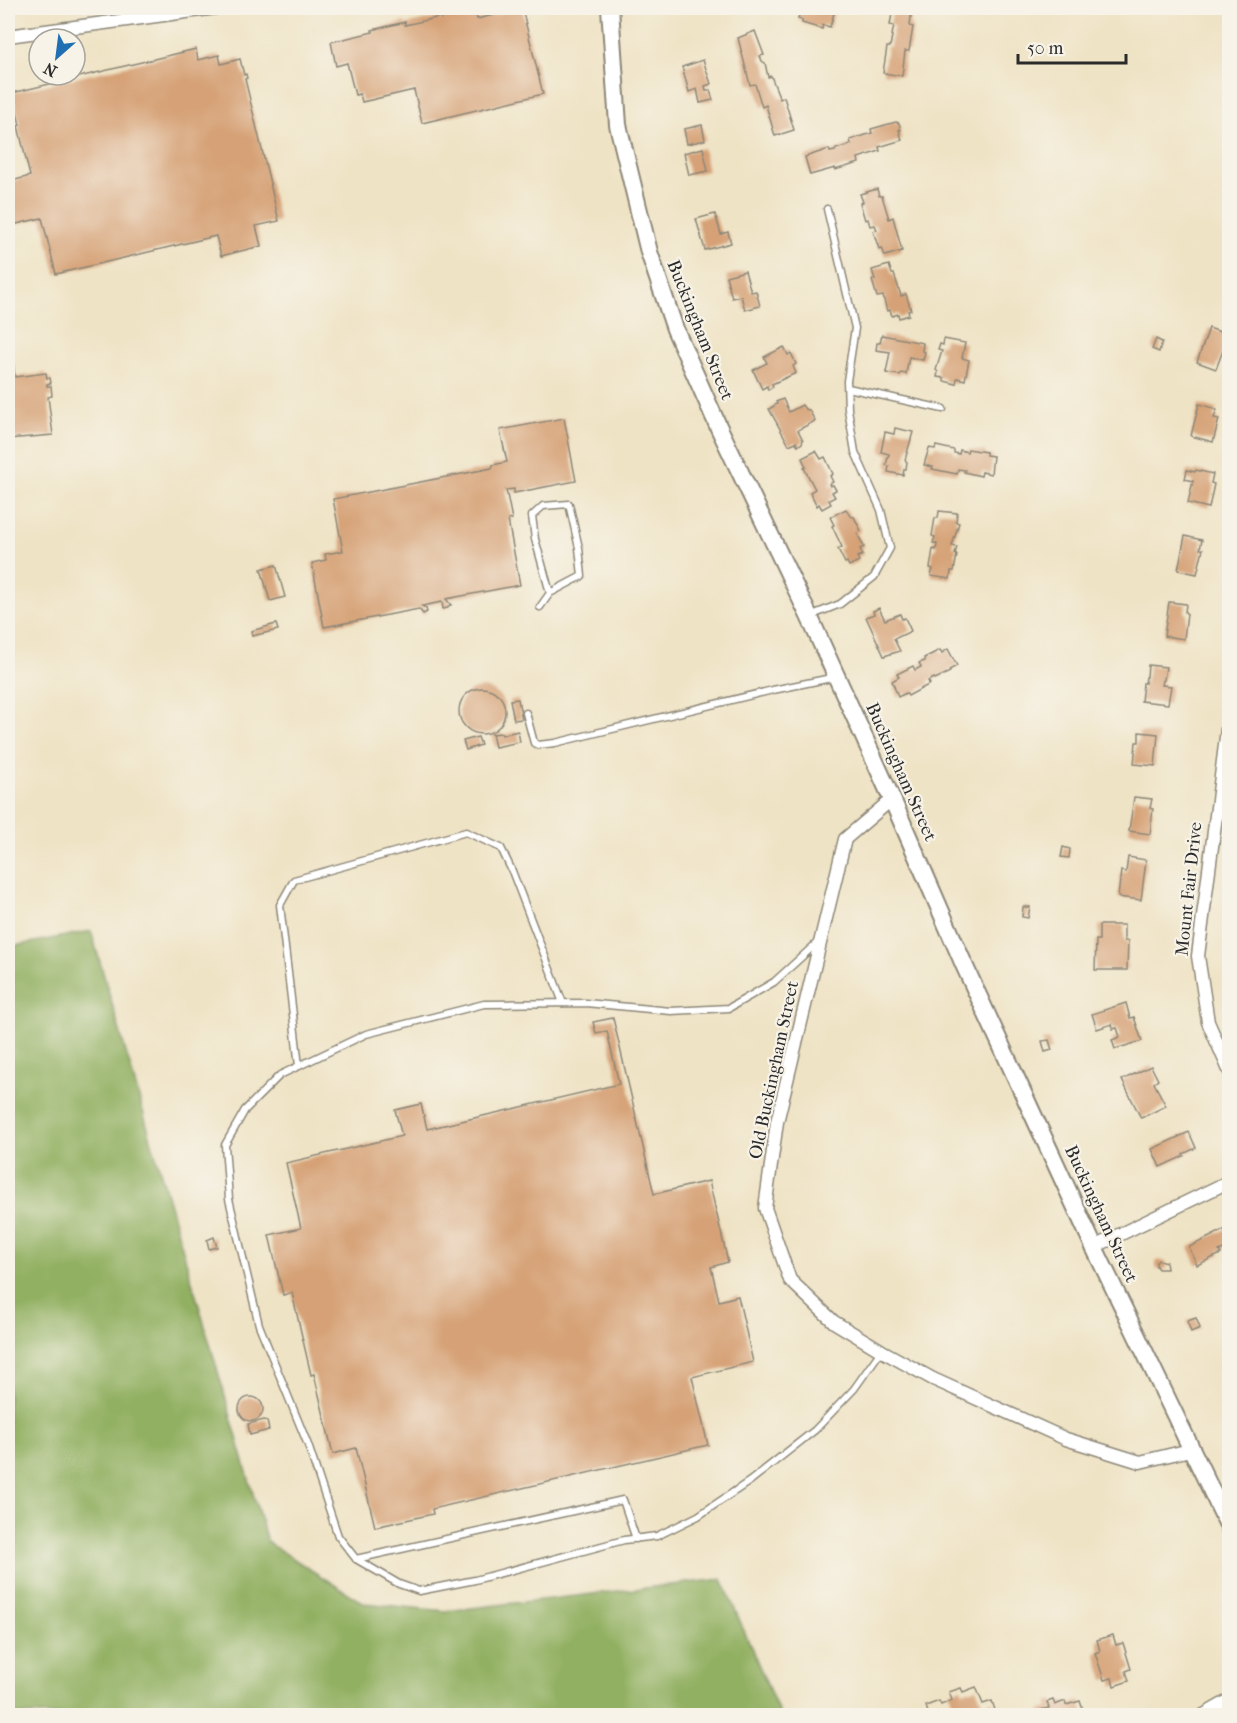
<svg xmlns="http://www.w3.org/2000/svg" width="1237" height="1723" viewBox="0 0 1237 1723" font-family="'IM FELL French Canon',serif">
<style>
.forest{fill:#92b062;stroke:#5e6e46;stroke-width:1.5}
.building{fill:#d6a176}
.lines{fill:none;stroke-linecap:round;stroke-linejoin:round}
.lane-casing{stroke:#8d8778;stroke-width:9}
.street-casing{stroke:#8d8778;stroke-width:15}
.secondary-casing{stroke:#8d8778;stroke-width:20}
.lane{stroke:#fff;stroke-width:6}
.street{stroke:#fff;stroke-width:12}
.secondary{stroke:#fff;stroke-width:16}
.labels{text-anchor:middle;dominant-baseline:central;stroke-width:4.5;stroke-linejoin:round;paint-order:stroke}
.street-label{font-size:18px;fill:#2b2b2b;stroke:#f7f3e8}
</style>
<rect width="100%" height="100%" fill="#f7f3e8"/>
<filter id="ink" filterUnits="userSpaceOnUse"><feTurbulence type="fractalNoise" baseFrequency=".0167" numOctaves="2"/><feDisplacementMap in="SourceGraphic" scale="12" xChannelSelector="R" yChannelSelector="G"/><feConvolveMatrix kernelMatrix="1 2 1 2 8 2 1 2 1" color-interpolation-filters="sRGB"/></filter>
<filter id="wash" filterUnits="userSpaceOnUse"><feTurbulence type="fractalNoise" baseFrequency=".008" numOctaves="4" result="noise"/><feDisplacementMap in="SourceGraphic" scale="24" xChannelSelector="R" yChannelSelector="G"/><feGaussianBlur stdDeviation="1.35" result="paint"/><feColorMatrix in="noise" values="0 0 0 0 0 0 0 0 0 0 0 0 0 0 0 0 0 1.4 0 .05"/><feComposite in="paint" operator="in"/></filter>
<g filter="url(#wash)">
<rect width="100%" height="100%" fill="#efe3c5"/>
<polygon class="forest" points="91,931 267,1542 363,1603 446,1611 722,1579 780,1715 8,1715 8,947"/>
<g id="blocks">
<g class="building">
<polygon points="522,8 543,94 422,123 414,90 362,102 360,94 355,95 347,63 336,66 331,42 373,32 372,30 405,22 405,25 440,17 441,19 475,11 477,19"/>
<polygon points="801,8 828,8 827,11 834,13 830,27 823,25 822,29 802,23 802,20 798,19"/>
<polygon points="893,8 912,8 910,26 913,27 909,51 905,51 902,76 883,73 887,47 890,47 893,30 894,26 890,25"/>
<polygon points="755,31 764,55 760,56 762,61 765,63 768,77 771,76 780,99 784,97 794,130 775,136 766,105 762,107 755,84 750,85 738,38"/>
<polygon points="196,49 198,60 219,55 221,64 240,59 244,75 246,74 247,78 245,79 279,221 256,226 261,246 221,256 216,236 56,274 42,218 8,226 8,182 30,176 18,126 20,125 12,93"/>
<polygon points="703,60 711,84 705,86 706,91 710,90 713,100 700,103 697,89 689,92 682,67"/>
<polygon points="896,122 899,123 901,130 899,130 902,140 879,147 880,151 858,158 859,163 835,170 835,168 810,175 805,157 829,149 830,152 835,151 836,149 851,144 850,140 872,133 871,129"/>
<polygon points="702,125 705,140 687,144 684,129"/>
<polygon points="703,148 708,171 689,175 684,153"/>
<polygon points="877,189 879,196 882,196 889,219 893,217 902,251 885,256 882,248 879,249 873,231 877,230 875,225 870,226 868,219 865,220 860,203 863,202 860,194"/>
<polygon points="715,214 721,234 728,232 731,243 705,250 696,219"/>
<polygon points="889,265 892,274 894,274 901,296 906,294 911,310 908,311 909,315 899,318 898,314 892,316 890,310 887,311 883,296 877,297 872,280 875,280 872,270"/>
<polygon points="745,271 751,292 756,291 760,306 745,310 741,296 732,298 726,276"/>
<polygon points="1209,328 1226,334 1223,343 1225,345 1216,369 1197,362"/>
<polygon points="8,331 9,331 15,377 46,373 47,378 50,378 51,383 47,384 47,386 51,386 52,396 48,397 53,435 8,439"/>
<polygon points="882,335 923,343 922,351 925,352 923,360 909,357 906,374 901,373 900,375 886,373 890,352 876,350 877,343 880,343"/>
<polygon points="944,339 965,343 962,358 969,360 965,380 957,378 956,384 944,381 944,378 937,377 938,372 936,370 942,351 938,350 940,344 943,345"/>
<polygon points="1156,339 1162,342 1159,352 1152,349"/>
<polygon points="784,347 788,355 791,353 796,364 793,366 796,373 772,384 773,387 768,390 767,386 762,389 753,370 767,363 764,357"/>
<polygon points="783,399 789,412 802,405 805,409 809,410 815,421 798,430 803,440 802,443 798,446 796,442 789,445 769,409 777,404 776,402"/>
<polygon points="1199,404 1217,409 1214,418 1219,419 1213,442 1191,436"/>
<polygon points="564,418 576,481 514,493 514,489 506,490 512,519 508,520 520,585 446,599 451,605 448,606 448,608 443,609 442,602 422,606 426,608 427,612 423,614 419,609 324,627 312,563 326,560 325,554 343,551 333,499 492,468 493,465 507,462 500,430"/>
<polygon points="895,428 913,432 905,460 907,462 906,469 904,469 903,475 888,472 889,466 886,465 889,454 881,452 885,432 894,434"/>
<polygon points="936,446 954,450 954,453 959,454 960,450 967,452 968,449 986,452 986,455 993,456 991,474 982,472 981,476 964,472 965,470 958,469 957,474 932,469 933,467 924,465 929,448 935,449"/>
<polygon points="816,451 821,459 825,457 833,474 830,476 833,482 829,484 830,486 833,485 836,490 832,492 835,497 829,500 831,504 822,509 819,504 817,506 810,492 815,489 804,468 806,467 802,458"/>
<polygon points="1187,470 1195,472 1196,470 1213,474 1211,483 1214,484 1209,508 1188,503 1193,481 1185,479"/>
<polygon points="846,509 850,516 854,517 861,531 857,533 864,547 860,549 863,555 857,557 859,561 849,566 847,562 845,563 838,549 842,547 832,526 834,525 830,517"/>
<polygon points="939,511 957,513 956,522 959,523 952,546 957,547 955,554 957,555 954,571 951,571 950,579 931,576 933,569 930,568 933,549 936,550 937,544 933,543 935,537 932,536 935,518 938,518"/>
<polygon points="1185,536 1202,540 1200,549 1203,549 1197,574 1178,570"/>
<polygon points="276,565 285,597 270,601 261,569"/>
<polygon points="1169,602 1186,604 1185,612 1187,614 1184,639 1164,636"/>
<polygon points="879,608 885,620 900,614 902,619 905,618 911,631 894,639 900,651 884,656 866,617 874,614 873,611"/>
<polygon points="276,624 278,630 252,636 251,631"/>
<polygon points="948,649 957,666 949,670 950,672 935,679 934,678 928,681 930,684 908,696 906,693 898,697 892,681 899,677 897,674 913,666 915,670 921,667 919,663 925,661 924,658 940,650 942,653"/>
<polygon points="1148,665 1166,667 1164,680 1163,680 1162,685 1171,686 1168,704 1141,701 1143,683 1145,683 1146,677 1147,677"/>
<circle cx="482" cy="711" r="23"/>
<polygon points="518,699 522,719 514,720 510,700"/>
<polygon points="518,731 520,742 495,747 492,734 501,733 502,735"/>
<polygon points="1139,732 1158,734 1155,766 1134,764 1136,742 1139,742"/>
<polygon points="478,737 481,745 466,750 463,741"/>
<polygon points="1134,797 1152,799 1150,808 1153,809 1150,834 1129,831"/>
<polygon points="1063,847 1070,849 1069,858 1061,857"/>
<polygon points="1128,857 1146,860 1141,900 1118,897 1121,871 1126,872"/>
<polygon points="1023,907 1030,907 1028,918 1022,917"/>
<polygon points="1099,925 1124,925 1124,941 1128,941 1127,970 1095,970 1096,940 1099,940"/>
<polygon points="1126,1003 1130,1018 1134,1017 1142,1041 1115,1049 1112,1040 1120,1037 1117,1028 1113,1029 1112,1024 1097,1029 1092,1014"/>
<polygon points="613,1018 654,1194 709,1181 728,1262 711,1267 719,1301 738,1296 753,1362 692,1377 708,1445 432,1509 433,1514 375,1527 356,1448 333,1454 314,1374 311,1375 292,1293 283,1295 269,1235 301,1228 286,1163 402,1136 395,1110 421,1104 427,1129 619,1084 607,1031 596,1033 593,1022"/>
<polygon points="1049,1040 1052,1050 1045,1052 1042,1041"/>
<polygon points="1151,1066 1158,1080 1154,1083 1166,1106 1141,1118 1122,1080"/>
<polygon points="1189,1132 1196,1148 1183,1154 1184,1156 1160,1167 1152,1149"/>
<polygon points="1230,1227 1230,1246 1219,1251 1221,1254 1197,1265 1189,1247"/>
<polygon points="214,1237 217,1247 209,1249 207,1240"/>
<polygon points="1159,1260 1166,1262 1167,1269 1158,1269 1156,1266 1156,1262"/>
<polygon points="1196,1318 1200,1328 1191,1332 1187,1321"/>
<circle cx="251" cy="1409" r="12"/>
<polygon points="264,1420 267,1421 269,1430 250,1435 248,1424"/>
<polygon points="1113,1635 1116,1645 1123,1643 1131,1669 1126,1671 1129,1681 1114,1686 1112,1678 1104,1680 1095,1653 1100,1651 1097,1640"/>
<polygon points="976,1687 983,1704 992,1701 997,1716 929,1716 926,1706 939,1701 941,1705 952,1700 949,1692 961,1688 963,1692"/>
<polygon points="1053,1700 1055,1705 1065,1701 1066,1705 1080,1701 1085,1716 1042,1716 1040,1710 1049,1708 1047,1702"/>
</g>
</g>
</g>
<g filter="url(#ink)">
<use href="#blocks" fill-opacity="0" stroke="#8d8778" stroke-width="1.5"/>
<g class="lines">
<defs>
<g id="lane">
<polyline points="848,388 943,409"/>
<polyline points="540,607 550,593 535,539 532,516 543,506 569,504 579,548 582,576 550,593"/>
<polyline points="810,616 840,604 874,577 890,548 881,510 855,452 848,409 847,381 855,328 827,209"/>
<polyline points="526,713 534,743 538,745 555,743 773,690 836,677"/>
<polyline points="818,942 774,982 729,1008 671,1011 586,1003 484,1004 366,1034 280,1075 245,1110 225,1145 229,1199 259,1325 308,1445 338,1536 356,1559 399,1584 419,1591 475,1580 624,1540 657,1536 698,1516 750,1481 815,1430 854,1389 881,1351"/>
<polyline points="299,1066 280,905 294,880 466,832 501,848 512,871 563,1003"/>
<polyline points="356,1559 623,1500 636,1539"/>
</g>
<g id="street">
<polyline points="8,36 216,8"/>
<polyline points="1230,706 1198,956 1208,1022 1230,1072"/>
<polyline points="892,799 845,839 777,1122 765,1208 790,1280 834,1322 882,1351 933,1379 1066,1439 1140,1462 1190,1450"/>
<polyline points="1094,1247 1230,1181"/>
<polyline points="1202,1716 1230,1700"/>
</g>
<polyline id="secondary" points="610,8 618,125 649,252 675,329 719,428 809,616 892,799 965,967 1094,1247 1230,1529"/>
</defs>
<use href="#lane" class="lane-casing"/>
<use href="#street" class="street-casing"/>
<use href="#secondary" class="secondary-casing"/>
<use href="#lane" class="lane"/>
<use href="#street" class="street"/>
<use href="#secondary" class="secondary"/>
</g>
</g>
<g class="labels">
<g class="street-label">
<text transform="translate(700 330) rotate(68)">Buckingham Street</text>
<text transform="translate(901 772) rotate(66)">Buckingham Street</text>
<text transform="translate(1189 889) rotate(-84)">Mount Fair Drive</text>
<text transform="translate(774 1070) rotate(-78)">Old Buckingham Street</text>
<text transform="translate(1101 1214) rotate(65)">Buckingham Street</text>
</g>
</g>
<rect width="1237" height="1723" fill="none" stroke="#f7f3e8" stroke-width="30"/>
<g transform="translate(57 57) rotate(208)"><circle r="28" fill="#f7f3e8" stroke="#a5a39c" stroke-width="1.5"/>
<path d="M0-4.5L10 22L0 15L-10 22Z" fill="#1f6fb2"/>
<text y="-9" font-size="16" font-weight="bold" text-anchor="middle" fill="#2b2b2b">N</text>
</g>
<path d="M1018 54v9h108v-9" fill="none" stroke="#2b2b2b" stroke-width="3"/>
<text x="1027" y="54" font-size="18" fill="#2b2b2b" stroke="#f7f3e8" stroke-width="4.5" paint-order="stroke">50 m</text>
</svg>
